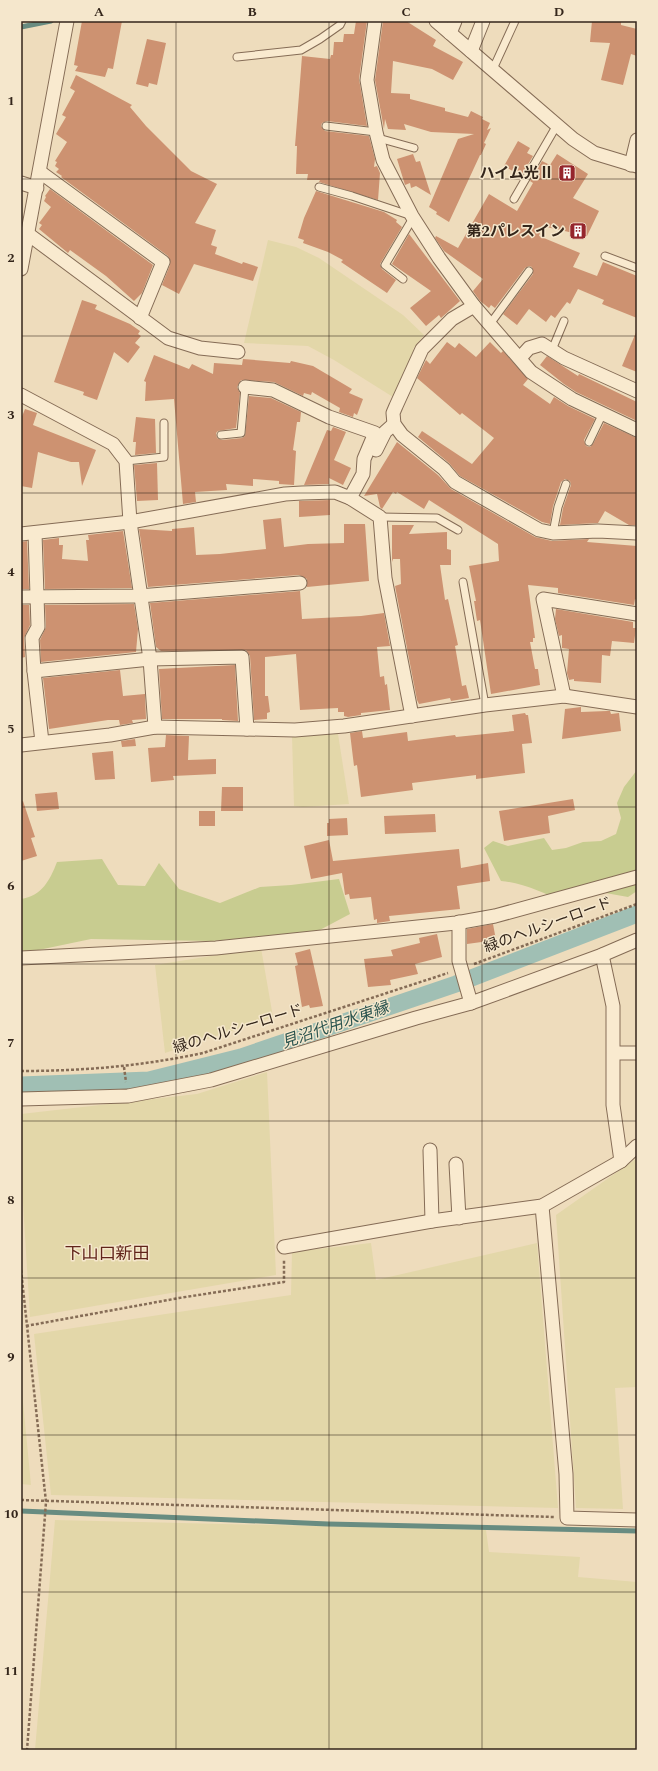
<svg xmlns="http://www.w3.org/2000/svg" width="658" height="1771" viewBox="0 0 658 1771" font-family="Spectral,'Noto Sans JP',serif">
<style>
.farmland{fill:#e3d7a9}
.green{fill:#c8cc90}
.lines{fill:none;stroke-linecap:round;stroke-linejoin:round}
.stream{stroke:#688c81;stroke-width:5}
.canal{stroke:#a0bfb4;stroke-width:17}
.building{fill:#cd9271}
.lane-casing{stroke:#856c56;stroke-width:9}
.street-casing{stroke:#856c56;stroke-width:15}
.path{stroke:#856c56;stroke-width:2.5;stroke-dasharray:3 2;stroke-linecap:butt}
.lane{stroke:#f9eacf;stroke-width:7}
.street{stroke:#f9eacf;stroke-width:13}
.grid{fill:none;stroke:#34261b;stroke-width:1;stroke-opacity:0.55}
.labels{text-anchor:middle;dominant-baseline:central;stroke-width:3;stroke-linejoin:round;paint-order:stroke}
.poi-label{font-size:15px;font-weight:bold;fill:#34261b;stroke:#f5e7cc;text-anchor:end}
.street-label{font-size:15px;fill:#34261b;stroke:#f5e7cc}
.water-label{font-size:16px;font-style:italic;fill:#2a544f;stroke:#f5e7cc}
.quarter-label{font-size:17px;fill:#61241a;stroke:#f5e7cc}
.neatline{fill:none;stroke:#34261b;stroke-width:1.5}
.grid-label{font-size:13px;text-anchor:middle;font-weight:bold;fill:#34261b}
</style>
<rect width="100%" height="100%" fill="#eedcbc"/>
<g class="farmland">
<polygon points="268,240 296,247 319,258 403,315 424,335 413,349 416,352 393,397 334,360 308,346 244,343"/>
<polygon points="338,734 349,804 303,807 294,806 292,736"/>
<polygon points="261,948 273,1017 165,1053 155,965"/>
<polygon points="267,1072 276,1275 30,1317 21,1170 21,1114 197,1094"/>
<polygon points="637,1158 637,1387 615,1388 623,1509 576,1508 556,1215"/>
<polygon points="371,1243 376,1280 537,1243 558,1508 51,1495 34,1334 291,1295 292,1252"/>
<polygon points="21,1381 31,1485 21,1484"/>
<polygon points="55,1520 486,1530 489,1552 580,1557 578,1577 637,1582 637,1750 35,1750"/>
</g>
<g class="green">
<path d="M637,770V891L628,897L600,892L565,903C544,893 524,883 501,881L484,848L493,841L508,846L544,838L552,850L566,848L583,842L601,841L616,834L621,818L617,803L624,787Z"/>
<path d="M102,859L118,885L145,886L159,863L179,889L220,903L260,887L291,885L339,879L350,914L316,932L211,941L91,939L29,952L21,950V899C42,896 50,880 57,862Z"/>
</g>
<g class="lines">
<g class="stream">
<polyline points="21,27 51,21"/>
<polyline points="21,1511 328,1524 637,1531"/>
</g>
<polyline class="canal" points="21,1085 149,1080 241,1057 456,984 637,914"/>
</g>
<g class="building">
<polygon points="82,21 122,21 113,69 108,68 105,77 75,71 78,66 74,65"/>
<polygon points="356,21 367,21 359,79 367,126 327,121 322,123 321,126 325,131 369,136 375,159 374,167 377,166 380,173 378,200 319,182 320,180 307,180 308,174 296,174 297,146 295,146 302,56 330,59 331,55 333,55 334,42 343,42 344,34 354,34"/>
<polygon points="383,21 406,21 436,40 433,46 463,62 453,80 432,69 393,61 391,93 410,94 410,99 445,108 445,111 468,117 471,111 483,117 482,119 490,123 487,130 491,128 484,143 486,144 481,155 480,155 449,222 436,214 437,212 429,207 458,139 474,134 431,132 404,124 406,130 388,129 385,119 384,129 375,80"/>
<polygon points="592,21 621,21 621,25 637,29 637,56 631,54 623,85 601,80 610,43 590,42"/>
<polygon points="147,39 166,43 157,85 149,83 148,87 136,84"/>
<polygon points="76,75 132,105 130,107 146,126 191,171 217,184 195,223 216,230 211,245 217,247 215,254 242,264 243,262 258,267 253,281 194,264 179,294 162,285 170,265 168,256 61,177 62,176 56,172 59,169 55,166 57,162 55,161 67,142 56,134 66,117 62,115 75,91 70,88"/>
<polygon points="518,141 530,148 527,153 533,156 521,176 504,166"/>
<polygon points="413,154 416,162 420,161 431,195 416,186 411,188 410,183 405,185 397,159"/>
<polygon points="557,154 588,174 573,198 599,211 587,236 542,226 539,236 580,253 573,267 597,276 603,262 637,276 637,318 602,304 604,300 578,289 570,304 567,302 555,318 551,315 546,322 529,309 517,325 503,314 533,274 532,267 529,266 525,268 495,308 491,305 489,308 480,301 473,291 483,279 444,251 435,238 436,236 458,248 489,194 517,211 533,183 530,181 542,161 550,165"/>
<polygon points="50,189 153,265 142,293 134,301 106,276 70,250 68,253 39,229 42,225 39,223 51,207 44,201 46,197 45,196"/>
<polygon points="316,191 384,212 397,220 396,222 402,227 380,264 382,269 396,280 387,293 341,262 343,260 328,252 303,243 304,240 298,238 304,218"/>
<polygon points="409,234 460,301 441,318 439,315 426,326 410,308 431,291 392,264"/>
<polygon points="82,300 97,305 95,309 130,324 140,331 138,334 141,336 135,343 140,347 128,363 114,352 97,400 83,395 84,392 54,382"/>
<polygon points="637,330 637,372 622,366"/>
<polygon points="447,342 455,348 459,343 476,357 490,342 501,353 503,351 528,379 523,385 550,404 554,397 568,406 595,419 584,440 586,446 590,447 593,444 604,423 637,438 637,525 629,525 605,511 598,523 560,525 563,508 571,485 570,481 565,479 561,482 553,506 550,524 542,522 460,476 449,463 418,437 422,431 472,464 494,438 462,413 460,415 417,378 426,360 430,364"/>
<polygon points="154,355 189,369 192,364 213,374 214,363 242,365 243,359 290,363 291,361 313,366 352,389 349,393 363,399 357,415 354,413 353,417 339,412 340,408 312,392 311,395 304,393 303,396 274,382 241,380 237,387 240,393 236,428 218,431 216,433 217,438 222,440 242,438 245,436 249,396 271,398 301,412 300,422 297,422 293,450 296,451 294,485 279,484 279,481 253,479 253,486 226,484 227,490 195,492 196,502 183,504 174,399 145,401 146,382 144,381"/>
<polygon points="547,356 578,376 579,374 637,402 637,421 576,392 564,384 540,365"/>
<polygon points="25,409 37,413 33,425 96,450 82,486 79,462 71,462 38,452 32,488 21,486 21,419"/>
<polygon points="136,417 155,419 156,453 135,455 136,442 133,442"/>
<polygon points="333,427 346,432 334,460 351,468 343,485 329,478 329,484 304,485 327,430 331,431"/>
<polygon points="397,442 438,475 451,489 535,537 552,541 589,539 587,542 637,546 637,600 635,599 634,605 558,593 558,588 528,585 535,638 533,638 533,642 530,642 535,669 538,669 540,685 491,694 480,620 477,621 474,601 476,601 469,566 499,561 498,544 429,500 424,509 397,492 396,494 393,492 382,509 380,507 377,494 364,496"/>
<polygon points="157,463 158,500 137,501 134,465"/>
<polygon points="330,500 330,515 299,517 299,501"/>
<polygon points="281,518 284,547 308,544 344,543 344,524 365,524 369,581 307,587 307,579 299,575 148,587 139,529 172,531 172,529 194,527 196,555 220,554 266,549 263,520"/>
<polygon points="392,525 414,525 409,534 447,532 447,549 451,550 451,565 440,565 445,600 448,599 458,645 455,646 462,686 466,685 469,698 451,701 450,698 419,704 417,700 395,586 401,584 400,559 393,559 392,562"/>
<polygon points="123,531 132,588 45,589 43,540 59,538 59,545 63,545 62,559 88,561 86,540 89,540 88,535"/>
<polygon points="27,541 29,589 21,589 21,542"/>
<polygon points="300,591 302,619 361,616 384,613 390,646 377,647 380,677 384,676 385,685 387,684 390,710 361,713 361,715 348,717 344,716 344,712 338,712 338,708 300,710 296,654 265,657 265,696 268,696 270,712 267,713 267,719 254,720 250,656 246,650 161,651 156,647 150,603"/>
<polygon points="134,604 138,629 136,652 41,662 40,640 46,627 45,605"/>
<polygon points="21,605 29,605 30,625 24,638 25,657 21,658"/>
<polygon points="556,609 633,622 633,628 636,628 634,643 612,641 610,656 602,655 601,683 574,681 574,679 569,680 567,673 569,649 562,648 562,635 559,636 555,619"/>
<polygon points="235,665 238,721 222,720 222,719 162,719 159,669"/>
<polygon points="120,670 123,696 145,694 146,719 132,720 133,723 120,725 119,720 108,720 49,729 43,678"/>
<polygon points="581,707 581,712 607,711 610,711 611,714 619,713 621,731 562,739 565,709"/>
<polygon points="525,713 526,715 528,715 532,743 522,744 525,773 476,779 476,775 412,783 413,790 361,797 357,765 354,766 350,733 362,731 363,738 407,732 408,741 455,735 456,737 514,731 512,715"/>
<polygon points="166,735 189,736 188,760 216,759 216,774 173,776 174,780 151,782 148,748 165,747"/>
<polygon points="135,739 136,746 122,747 121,741"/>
<polygon points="113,751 115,779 95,780 92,753"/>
<polygon points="222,787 243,787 243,811 221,811"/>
<polygon points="57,792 59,809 37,811 35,794"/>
<polygon points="573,799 575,810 548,816 550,833 504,841 499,811"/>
<polygon points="23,801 35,837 31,838 37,856 21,861 21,802"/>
<rect x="199" y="811" width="16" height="15"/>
<polygon points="435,814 436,832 385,834 384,816"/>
<polygon points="347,818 348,835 327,836 327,823 329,823 329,819"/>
<polygon points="329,840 333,861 459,849 461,868 488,863 490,881 457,886 460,909 389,916 390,921 377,923 377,919 374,920 371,897 350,899 349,894 345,895 342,873 311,879 304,846"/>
<polygon points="493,924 496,940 467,944 467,929"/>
<polygon points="437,934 442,957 415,964 418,974 390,980 391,985 368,987 364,959 393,956 391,950 420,943 419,938"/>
<polygon points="310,949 323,1006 310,1008 309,1005 302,1007 295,966 298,965 295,953"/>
</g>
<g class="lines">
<defs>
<g id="lane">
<polyline points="237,57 301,50 320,39 340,25 342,21"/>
<polyline points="493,69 515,21"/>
<polyline points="326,126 376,132"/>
<polyline points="378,138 414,148"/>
<polyline points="319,187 352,196 412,216"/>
<polyline points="514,199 557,125"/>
<polyline points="605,256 637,268"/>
<polyline points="403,279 385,265 413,218"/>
<polyline points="490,324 529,271"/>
<polyline points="552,350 564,321"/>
<polyline points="221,435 241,433 245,387"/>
<polyline points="589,442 603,413"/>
<polyline points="126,461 164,457 164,423"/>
<polyline points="380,517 437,518 458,530"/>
<polyline points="553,533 558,507 566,484"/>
<polyline points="463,582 485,705"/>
</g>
<g id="street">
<polyline points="375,21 367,80 376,132 383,160 412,216 439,258 474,306 531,372 572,399 637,430"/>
<polyline points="436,21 573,139 594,153 637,166"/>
<polyline points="450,33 455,21"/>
<polyline points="471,51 483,21"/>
<polyline points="631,165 637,140"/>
<polyline points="40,172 163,262 140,318"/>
<polyline points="21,183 37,188"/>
<polyline points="28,234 168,338 200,348 238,352"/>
<polyline points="21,269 67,21"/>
<polyline points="474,306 452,319 422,349 396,406 393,413 394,424 402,435 444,469 455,482 539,530 553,533 598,531 637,533"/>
<polyline points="520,358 529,348 542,344 564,358 637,391"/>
<polyline points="245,387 273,390 329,417 375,433 364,459 363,474 350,498"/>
<polyline points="21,395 113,444 126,461 130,522 150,659 155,727"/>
<polyline points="376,450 385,432 394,424"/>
<polyline points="35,533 38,627 32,638 34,671 42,742"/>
<polyline points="21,534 130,522 285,494 302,493 335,492 350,498 380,517 385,578 412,716"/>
<polyline points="21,597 139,596 300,583"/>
<polyline points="34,671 150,659 242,657 247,729"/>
<polyline points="564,696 543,599 637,614"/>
<polyline points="21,745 110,735 155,727 295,730 344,726 485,705 564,696 637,707"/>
<polyline points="459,922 459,961 471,1003"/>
<polyline points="602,955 613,1006 613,1105 621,1161"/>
<polyline points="21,958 216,948 456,923 495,916 637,877"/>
<polyline points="614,1053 637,1053"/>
<polyline points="21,1099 128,1096 211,1080 416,1018 471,1003 602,955 637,940"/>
<polyline points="430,1150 432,1221"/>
<polyline points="456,1164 459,1218"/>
<polyline points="542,1206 566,1474 567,1518 637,1520"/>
<polyline points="284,1247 432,1221 542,1206 621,1161 637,1146"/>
</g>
</defs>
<use href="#lane" class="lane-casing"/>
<use href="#street" class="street-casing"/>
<g class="path">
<polyline points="474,964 637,904"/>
<polyline points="124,1067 126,1082"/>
<path d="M21,1071C83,1071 142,1066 203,1053L448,973"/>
<polyline points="21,1270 46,1502 27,1750"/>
<polyline points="26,1326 179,1298 284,1282 284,1260"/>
<polyline points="21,1500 554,1517"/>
</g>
<use href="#lane" class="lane"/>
<use href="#street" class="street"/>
</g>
<path class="grid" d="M176,21V1750M329,21V1750M482,21V1750M21,179H637M21,336H637M21,493H637M21,650H637M21,807H637M21,964H637M21,1121H637M21,1278H637M21,1435H637M21,1592H637"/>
<defs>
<symbol id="building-square" viewBox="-11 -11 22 22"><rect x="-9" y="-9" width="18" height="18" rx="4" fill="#95252c" stroke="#f5e7cc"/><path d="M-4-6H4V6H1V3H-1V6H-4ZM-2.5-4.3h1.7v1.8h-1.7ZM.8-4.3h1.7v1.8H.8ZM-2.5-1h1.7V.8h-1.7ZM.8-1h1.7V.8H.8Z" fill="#fff"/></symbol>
</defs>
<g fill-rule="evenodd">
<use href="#building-square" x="557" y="163" width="20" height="20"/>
<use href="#building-square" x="568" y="221" width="20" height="20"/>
</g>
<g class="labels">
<g class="poi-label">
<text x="554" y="173">ハイム光Ⅱ</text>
<text x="565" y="231">第2パレスイン</text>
</g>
<g class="street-label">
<text transform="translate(548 925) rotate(-20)">緑のヘルシーロード</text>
<text transform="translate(238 1029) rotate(-17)">緑のヘルシーロード</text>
</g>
<g class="water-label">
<text transform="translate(335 1025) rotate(-19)">見沼代用水東縁</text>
</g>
<g class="quarter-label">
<text x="107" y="1254">下山口新田</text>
</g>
</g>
<rect width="658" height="1771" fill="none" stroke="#f5e7cc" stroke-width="44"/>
<rect x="22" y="22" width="614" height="1727" class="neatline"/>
<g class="grid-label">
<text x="99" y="16">A</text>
<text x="252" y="16">B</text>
<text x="406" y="16">C</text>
<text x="559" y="16">D</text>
<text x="11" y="105">1</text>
<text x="11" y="262">2</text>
<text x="11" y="419">3</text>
<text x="11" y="576">4</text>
<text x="11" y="733">5</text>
<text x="11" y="890">6</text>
<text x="11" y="1047">7</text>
<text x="11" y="1204">8</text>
<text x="11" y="1361">9</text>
<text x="11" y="1518">10</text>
<text x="11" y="1675">11</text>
</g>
</svg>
